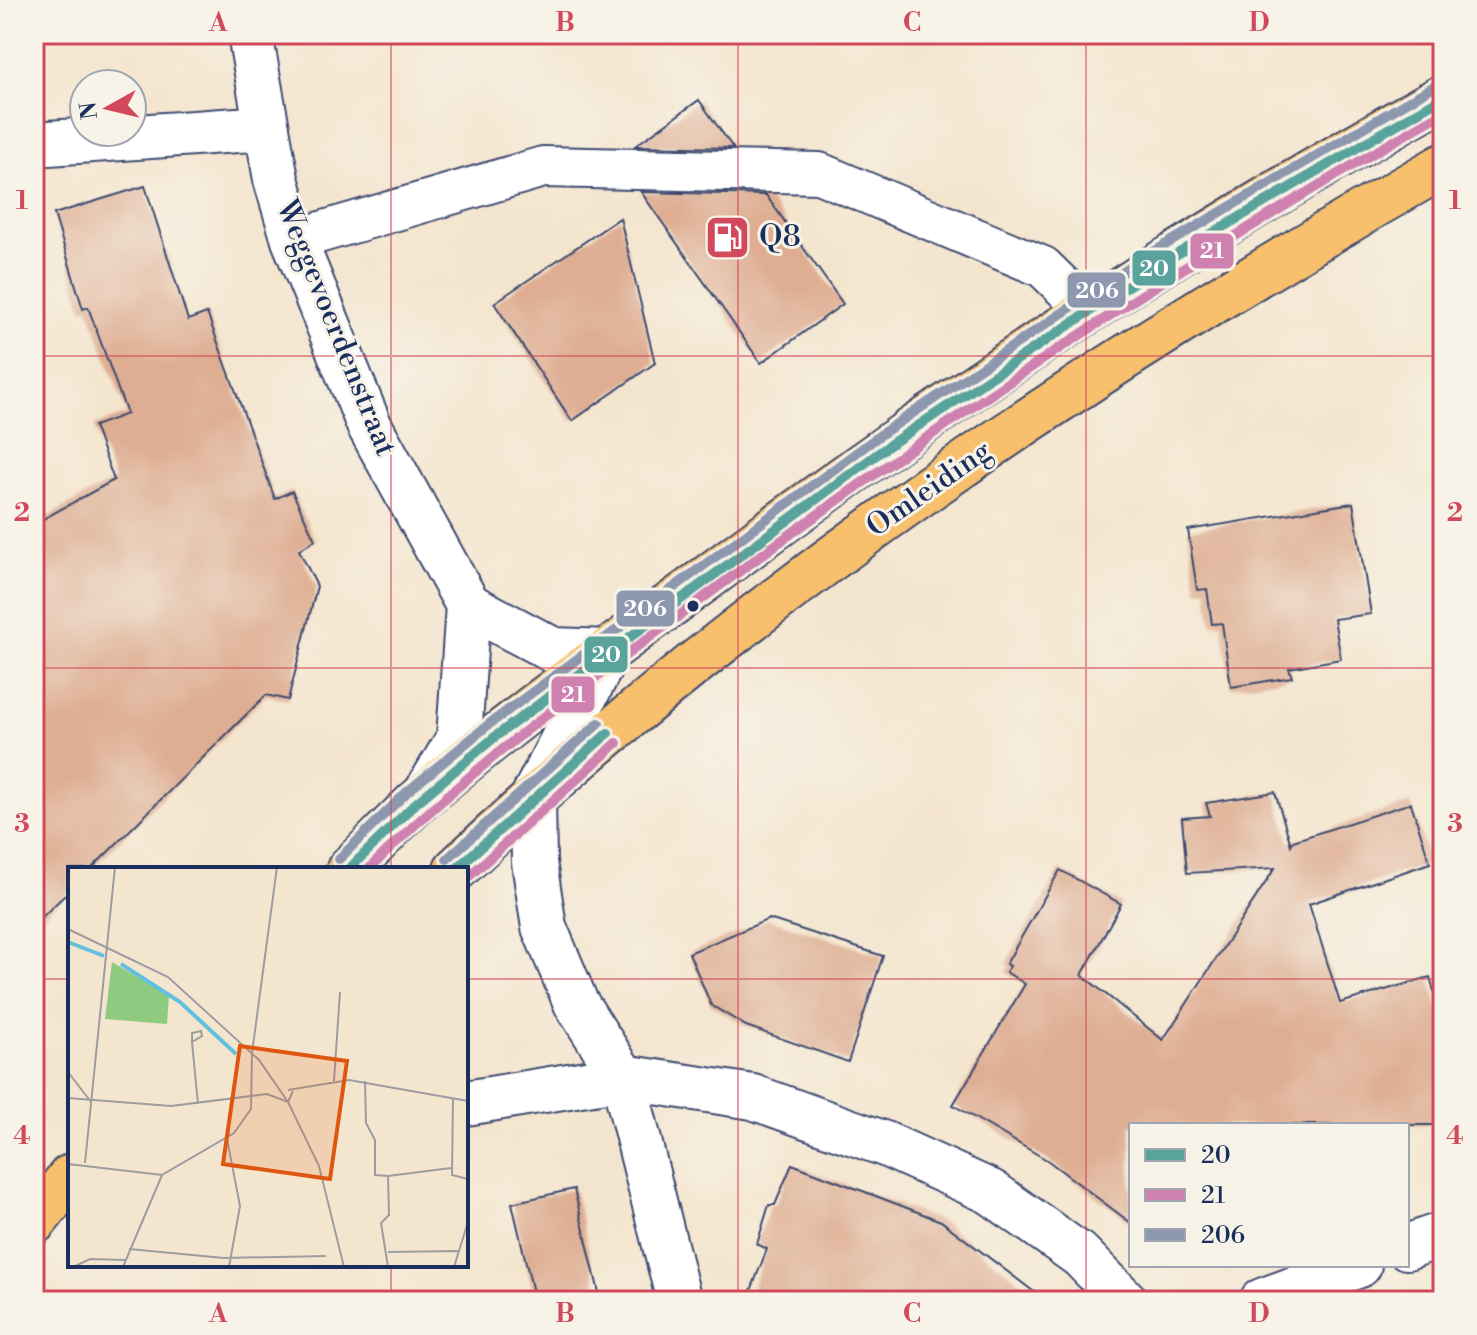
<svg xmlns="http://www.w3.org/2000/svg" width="1477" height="1335" viewBox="0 0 1477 1335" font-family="'Libre Bodoni',serif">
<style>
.building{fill:#dead92}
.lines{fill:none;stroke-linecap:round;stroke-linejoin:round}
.lane-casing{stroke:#3c4a6f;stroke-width:44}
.street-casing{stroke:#3c4a6f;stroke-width:48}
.primary-casing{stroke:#3c4a6f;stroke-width:48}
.lane{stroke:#fff;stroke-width:40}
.street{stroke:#fff;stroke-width:44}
.primary{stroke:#f8bf6c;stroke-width:44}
.bus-1-casing{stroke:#f7f3e8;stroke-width:16}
.bus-2-casing{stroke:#f7f3e8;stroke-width:16}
.bus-3-casing{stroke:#f7f3e8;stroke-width:16}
.bus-1{stroke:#59a39c;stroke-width:10}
.bus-2{stroke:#cf81b0;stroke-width:10}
.bus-3{stroke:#8d97ae;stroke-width:10}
.grid{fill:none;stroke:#d1495b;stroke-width:2;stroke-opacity:0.55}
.bus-dot{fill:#1b2f5e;stroke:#f7f3e8;stroke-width:3}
.labels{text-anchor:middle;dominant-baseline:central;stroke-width:6;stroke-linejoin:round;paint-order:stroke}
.poi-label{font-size:30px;fill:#1b2f5e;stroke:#f7f3e8;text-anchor:start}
.street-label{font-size:30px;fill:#1b2f5e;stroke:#f7f3e8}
.inset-river{fill:none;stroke:#61bfdf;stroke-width:4}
.inset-road{fill:none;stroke:#9d9ca1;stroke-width:2}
.view{fill:#de5710;fill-opacity:0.15;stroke:#de5710;stroke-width:4}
.inset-edge{fill:none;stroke:#1b2f5e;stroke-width:4}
.line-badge{stroke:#f7f3e8;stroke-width:3}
.badge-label{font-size:22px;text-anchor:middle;font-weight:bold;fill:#fff}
.neatline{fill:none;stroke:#d1495b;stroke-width:3}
.grid-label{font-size:26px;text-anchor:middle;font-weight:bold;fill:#d1495b}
</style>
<rect width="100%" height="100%" fill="#f7f3e8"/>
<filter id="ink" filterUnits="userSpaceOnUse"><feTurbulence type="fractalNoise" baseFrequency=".0125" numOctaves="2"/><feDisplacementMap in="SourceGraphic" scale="16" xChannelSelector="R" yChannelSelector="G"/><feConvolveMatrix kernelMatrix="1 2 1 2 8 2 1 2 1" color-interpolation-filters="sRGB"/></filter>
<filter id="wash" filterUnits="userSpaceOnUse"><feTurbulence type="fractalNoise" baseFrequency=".006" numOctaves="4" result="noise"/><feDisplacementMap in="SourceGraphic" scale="32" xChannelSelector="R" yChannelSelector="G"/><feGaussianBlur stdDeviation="1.8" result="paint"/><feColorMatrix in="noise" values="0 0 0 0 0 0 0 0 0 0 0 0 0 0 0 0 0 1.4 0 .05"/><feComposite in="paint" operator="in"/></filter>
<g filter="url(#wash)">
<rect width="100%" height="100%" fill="#f4e5ce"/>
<g id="blocks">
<g class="building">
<polygon points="699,100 733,148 635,146"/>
<polygon points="145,186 188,320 207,313 275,499 292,491 315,540 299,550 317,586 288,700 266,695 91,869 70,869 70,890 34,925 34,524 114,480 94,426 127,414 88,307 83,309 54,214"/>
<polygon points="641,192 766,195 843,304 761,363"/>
<polygon points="620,218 655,363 572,421 494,303"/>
<polygon points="1353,503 1371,614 1334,619 1341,659 1289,668 1292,677 1231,687 1222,623 1212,624 1207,589 1197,590 1188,530"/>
<polygon points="1275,792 1291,845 1293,841 1411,803 1430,863 1309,904 1340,1003 1430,977 1443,1024 1443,1125 1131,1125 1131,1223 1047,1160 953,1105 1025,984 1006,972 1010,966 1006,964 1060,870 1121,904 1082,975 1163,1040 1275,868 1187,873 1182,818 1210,816 1206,803"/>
<polygon points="769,919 883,956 848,1062 746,1026 711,1005 689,953"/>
<polygon points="792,1164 941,1221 1046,1301 747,1301 767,1249 757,1244 769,1205 775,1205"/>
<polygon points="574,1189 601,1301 535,1301 512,1203"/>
</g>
</g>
</g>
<g filter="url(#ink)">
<use href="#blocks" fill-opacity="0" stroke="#3c4a6f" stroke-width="2"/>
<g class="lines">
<defs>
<polyline id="lane" points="294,240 543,167 819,173 1043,267 1086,309"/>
<g id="street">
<polyline points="250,34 276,179 294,240 369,425 468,605 459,738 428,790"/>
<polyline points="34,144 267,128"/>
<polyline points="468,605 553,650 608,652 533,797 534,862 544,927 576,1003 623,1077 679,1301"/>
<polyline points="466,1103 623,1077 753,1097 885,1144 991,1192 1081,1256 1125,1301"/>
<polyline points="1407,1247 1443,1234"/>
<polyline points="1262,1301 1359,1265"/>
</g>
<g id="primary">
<path d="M349,869C375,844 399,817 426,794C518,715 618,644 715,572C948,398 1188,238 1443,97"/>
<path d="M456,869C752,592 1091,366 1443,166"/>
<polyline points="34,1222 70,1177"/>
</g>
</defs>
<use href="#lane" class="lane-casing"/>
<use href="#street" class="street-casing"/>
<use href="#primary" class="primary-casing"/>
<use href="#lane" class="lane"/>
<use href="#street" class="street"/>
<use href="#primary" class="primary"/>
<defs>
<g id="bus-1">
<polyline points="349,869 416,803 496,736 891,444 1162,263 1443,97"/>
<polyline points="456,869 608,733"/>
</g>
<g id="bus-2">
<path d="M369,869C475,762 598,676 718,587C951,415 1191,256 1443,113"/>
<polyline points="466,879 617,743"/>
</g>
<g id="bus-3">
<polyline points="339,859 407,792 488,725 883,433 1155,251 1436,85"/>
<polyline points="447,859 599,723"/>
</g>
</defs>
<use href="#bus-1" class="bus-1-casing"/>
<use href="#bus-2" class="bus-2-casing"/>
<use href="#bus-3" class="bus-3-casing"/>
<use href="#bus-1" class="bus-1"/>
<use href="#bus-2" class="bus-2"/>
<use href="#bus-3" class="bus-3"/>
</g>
</g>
<path class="grid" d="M391,34V869M738,34V1301M1086,34V1301M34,356H1443M34,668H1443M34,979H70M466,979H1443M391,1265V1301"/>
<defs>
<symbol id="fuel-square" viewBox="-11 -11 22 22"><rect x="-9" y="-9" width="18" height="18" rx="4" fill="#d1495b" stroke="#f7f3e8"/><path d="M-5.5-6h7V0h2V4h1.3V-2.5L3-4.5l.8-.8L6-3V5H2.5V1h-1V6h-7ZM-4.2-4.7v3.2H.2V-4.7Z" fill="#fff"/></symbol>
</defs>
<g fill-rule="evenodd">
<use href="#fuel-square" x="702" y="212" width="51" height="51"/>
</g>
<circle class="bus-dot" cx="693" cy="606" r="7"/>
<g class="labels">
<g class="poi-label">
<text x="759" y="237">Q8</text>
</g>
<g class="street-label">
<text transform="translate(336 328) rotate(68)">Weggevoerdenstraat</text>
<text transform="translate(929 489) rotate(-35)">Omleiding</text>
</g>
</g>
<g transform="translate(68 867)">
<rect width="400" height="400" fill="#f4e5ce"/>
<path d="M44,95L101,128L99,157L37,152Z" fill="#8eca7f"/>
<path class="inset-river" d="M0,75L36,89M53,97L112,135L168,187"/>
<path class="inset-road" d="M0,62L100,110L191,193L220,235L251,299L276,400M124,175L134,169L133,164L124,166V175L130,237M0,205L23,235M266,214L272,125M297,214L298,256L307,273V308L320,309L321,348L313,356L320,400M220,223L281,213L400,234M0,231L103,239L199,227L220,235L225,224M385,231L384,308L400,312M159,272L172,339L161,400M17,296L47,0M0,297L94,308M320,309L383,301M61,382L156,391L258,389M320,385L390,384M5,400L22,392L57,393M55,400L94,308L166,266L183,242L184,186L209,0M386,400L400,355"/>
<path class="view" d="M172,179L279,194L262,312L155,297Z"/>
<rect width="400" height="400" class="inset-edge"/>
</g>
<g class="line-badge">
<rect x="1189" y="232" width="46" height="38" rx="8" fill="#cf81b0"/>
<rect x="1131" y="249" width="46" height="38" rx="8" fill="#59a39c"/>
<rect x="1066" y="271" width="61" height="38" rx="8" fill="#8d97ae"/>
<rect x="615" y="589" width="61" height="39" rx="8" fill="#8d97ae"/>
<rect x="583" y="635" width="46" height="39" rx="8" fill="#59a39c"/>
<rect x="550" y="675" width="46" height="39" rx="8" fill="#cf81b0"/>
</g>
<g class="badge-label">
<text x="1212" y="258">21</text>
<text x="1154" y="276">20</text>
<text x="1097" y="298">206</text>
<text x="645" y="616">206</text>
<text x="606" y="662">20</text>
<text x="573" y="702">21</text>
</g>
<rect width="1477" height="1335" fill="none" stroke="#f7f3e8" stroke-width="88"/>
<rect x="1129" y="1123" width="280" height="144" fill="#f7f3e8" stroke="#9fa5b1" stroke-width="2"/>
<rect x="1145" y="1149" width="40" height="12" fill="#59a39c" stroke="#9fa5b1" stroke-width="2"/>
<text x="1201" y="1163" font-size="24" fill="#1b2f5e">20</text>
<rect x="1145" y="1189" width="40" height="12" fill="#cf81b0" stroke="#9fa5b1" stroke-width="2"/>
<text x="1201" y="1203" font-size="24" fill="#1b2f5e">21</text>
<rect x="1145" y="1229" width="40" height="12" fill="#8d97ae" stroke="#9fa5b1" stroke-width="2"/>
<text x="1201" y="1243" font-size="24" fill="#1b2f5e">206</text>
<g transform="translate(108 108) rotate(262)"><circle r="38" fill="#f7f3e8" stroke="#9fa5b1" stroke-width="2"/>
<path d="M0-6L14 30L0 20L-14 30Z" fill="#d1495b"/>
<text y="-12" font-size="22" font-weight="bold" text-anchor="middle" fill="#1b2f5e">N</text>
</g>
<rect x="44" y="44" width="1389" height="1247" class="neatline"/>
<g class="grid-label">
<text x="218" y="31">A</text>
<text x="565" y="31">B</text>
<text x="912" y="31">C</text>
<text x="1259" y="31">D</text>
<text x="22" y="209">1</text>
<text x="1455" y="209">1</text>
<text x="22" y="521">2</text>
<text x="1455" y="521">2</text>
<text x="22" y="832">3</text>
<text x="1455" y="832">3</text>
<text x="22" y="1144">4</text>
<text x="1455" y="1144">4</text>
<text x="218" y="1322">A</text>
<text x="565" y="1322">B</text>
<text x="912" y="1322">C</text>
<text x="1259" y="1322">D</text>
</g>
</svg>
